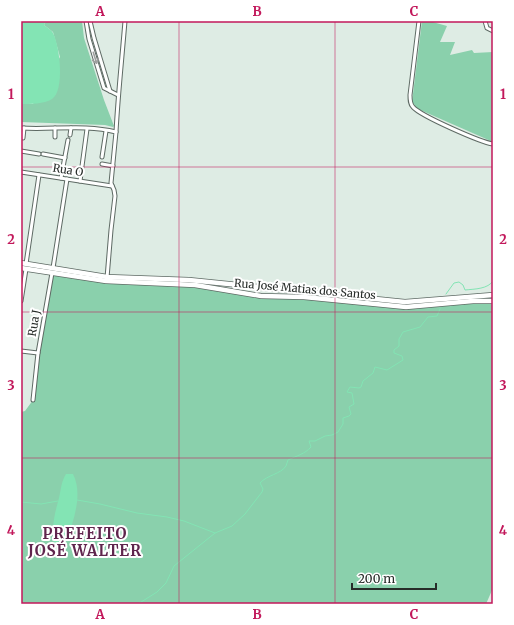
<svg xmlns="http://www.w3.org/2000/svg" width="514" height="625" viewBox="0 0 514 625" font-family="Merriweather,serif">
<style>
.green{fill:#8ad0ac}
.water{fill:#83e4b4}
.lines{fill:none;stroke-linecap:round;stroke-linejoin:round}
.stream{stroke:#83e4b4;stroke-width:1}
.street-casing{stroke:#5e6a64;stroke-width:5}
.secondary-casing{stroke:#5e6a64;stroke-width:6}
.street{stroke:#fff;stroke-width:3}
.secondary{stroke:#fff;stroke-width:4.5}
.oneway{stroke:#9ea09f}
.grid{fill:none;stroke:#c2185b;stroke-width:1;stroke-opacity:0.55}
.labels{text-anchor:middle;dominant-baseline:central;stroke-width:4;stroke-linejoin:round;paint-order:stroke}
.street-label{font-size:11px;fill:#272c29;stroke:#fff}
.district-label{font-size:15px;font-weight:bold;letter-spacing:1px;fill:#5f254d;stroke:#fff}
.neatline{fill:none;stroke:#c2185b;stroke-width:1.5}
.grid-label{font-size:13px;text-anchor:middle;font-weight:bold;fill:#c2185b}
</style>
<rect width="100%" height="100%" fill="#deece4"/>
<g class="green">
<polygon points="46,21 82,21 84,38 104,100 114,126 113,127 105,125 21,122 21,104 33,104 60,57 53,32 44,25"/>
<polygon points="422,21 429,21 447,26 440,42 455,42 450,55 472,50 474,53 493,52 493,142 418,109 412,102"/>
<polygon points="52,273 179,284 248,295 406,307 493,301 493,588 486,604 21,604 21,412 25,411 33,400 38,353"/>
</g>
<g class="water">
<path d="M21,21H46L44,25C47,28 52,30 53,33C60,46 65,91 52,99C44,104 30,104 21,104Z"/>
<path d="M66,474H73C83,493 74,520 67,539L65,544L59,546L54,543C51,528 55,512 59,498C61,490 61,482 66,474Z"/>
</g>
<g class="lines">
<g class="stream">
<path d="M446,294L454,283L459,282L463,285L465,290C475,289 488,289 493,281"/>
<polyline points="77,500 100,504 137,513 167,517 184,521 215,533"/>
<polyline points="21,502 41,504 58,501"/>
<path d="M138,604L157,592L166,583L174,566L215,533L232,526L245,514L262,492L263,489L260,483C267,475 281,474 286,466C287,464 287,462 288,460C296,456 305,454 311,447L309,441H315L325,436L332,435L338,432L343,424V418L349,416L351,414L349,407L354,404L352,393L347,392L350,387L359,388L361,387L363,381L373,373L375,367L387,370L403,360L402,356L394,353V350L399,346V339L403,332L420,327L428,317L437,316L440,309"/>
</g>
<defs>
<g id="street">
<polyline points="86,21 89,39 104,88 118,95"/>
<polyline points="90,21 94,38 110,91"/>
<path d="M419,21L410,95C410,100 410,104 413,107C421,116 480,142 493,144"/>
<polyline points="485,21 487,28 493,31"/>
<path d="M21,128C53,130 85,124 116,132L111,183L114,190L115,196L111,230L107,278"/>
<path d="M116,132C118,95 122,58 125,21"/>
<polyline points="70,135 71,128"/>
<polyline points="55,137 55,128"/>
<polyline points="23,138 24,128"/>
<polyline points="21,151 39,154"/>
<polyline points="43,154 65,158"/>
<polyline points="102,157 106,131"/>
<polyline points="102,164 113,166"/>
<polyline points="21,172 112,186"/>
<polyline points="61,178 68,140"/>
<polyline points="80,181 87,129"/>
<polyline points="26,264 39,175"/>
<polyline points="53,268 67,179"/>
<polyline points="21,301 26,269"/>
<polyline points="21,351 38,353"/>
<polyline points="33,400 38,353 52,273"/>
</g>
<g id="secondary">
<polyline points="21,263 107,277 189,280 405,302 493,295"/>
<polyline points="21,268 106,281 195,285 261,296 304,297 406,307 473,301 493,301"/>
</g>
</defs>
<use href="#street" class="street-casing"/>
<use href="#secondary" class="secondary-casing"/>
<use href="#street" class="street"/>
<use href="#secondary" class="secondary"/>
</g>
<defs><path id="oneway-shaft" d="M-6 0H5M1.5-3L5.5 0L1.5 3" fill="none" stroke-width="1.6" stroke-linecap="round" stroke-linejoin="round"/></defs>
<use class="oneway" href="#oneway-shaft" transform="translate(95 58) rotate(73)"/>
<path class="grid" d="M179,21V604M335,21V604M21,167H493M21,312H493M21,458H493"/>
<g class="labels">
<g class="street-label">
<text transform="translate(68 170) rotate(9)">Rua O</text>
<text transform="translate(305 289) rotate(5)">Rua José Matias dos Santos</text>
<text transform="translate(34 323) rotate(-80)">Rua J</text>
</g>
<g class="district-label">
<text x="85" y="533">PREFEITO<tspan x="85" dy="17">JOSÉ WALTER</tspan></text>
</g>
</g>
<rect width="514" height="625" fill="none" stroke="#ffffff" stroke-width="44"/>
<path d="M352 583v6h84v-6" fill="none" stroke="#272c29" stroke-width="2"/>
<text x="358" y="583" font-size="12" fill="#272c29" stroke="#ffffff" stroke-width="3" paint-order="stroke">200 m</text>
<rect x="22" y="22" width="470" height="581" class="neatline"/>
<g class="grid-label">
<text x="100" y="16">A</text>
<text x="257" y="16">B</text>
<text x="414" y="16">C</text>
<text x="11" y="99">1</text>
<text x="503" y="99">1</text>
<text x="11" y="244">2</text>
<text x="503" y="244">2</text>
<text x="11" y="390">3</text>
<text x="503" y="390">3</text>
<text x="11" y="535">4</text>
<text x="503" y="535">4</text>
<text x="100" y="619">A</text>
<text x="257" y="619">B</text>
<text x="414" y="619">C</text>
</g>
</svg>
